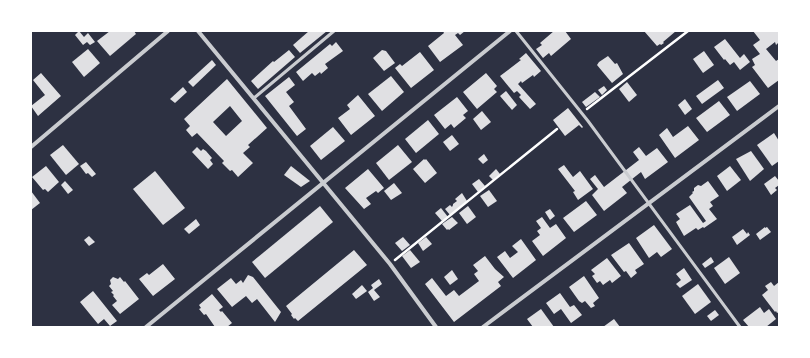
<svg xmlns="http://www.w3.org/2000/svg" width="810" height="358" viewBox="0 0 810 358" font-family="'Noto Sans',sans-serif">
<style>
.building{fill:#e0e0e3;fill-rule:evenodd}
.lines{fill:none;stroke-linecap:round;stroke-linejoin:round}
.path{stroke:#fff;stroke-width:2.5}
.service{stroke:#caccd0;stroke-width:3}
.minor{stroke:#caccd0;stroke-width:4}
</style>
<rect width="100%" height="100%" fill="#2d3142"/>
<g class="building">
<polygon points="79,31 84,37 88,33 95,42 90,45 87,42 83,45 75,35"/>
<polygon points="110,31 134,31 136,34 110,56 97,41"/>
<polygon points="309,31 327,31 300,53 293,45"/>
<polygon points="443,31 465,31 460,35 458,33 455,35 463,45 440,62 428,46 444,33"/>
<polygon points="554,31 565,31 571,39 551,56 549,53 543,58 536,49 542,45 540,43"/>
<polygon points="644,31 676,31 663,42 664,43 661,45 660,44 657,46"/>
<polygon points="753,31 779,31 779,42 776,45 775,42 766,49 776,61 779,59 779,80 768,88 752,67 755,65 752,59 760,54 753,45 760,40"/>
<polygon points="725,39 740,58 744,54 750,62 740,70 734,62 730,65 725,59 724,60 714,47"/>
<polygon points="336,42 343,51 325,64 328,68 321,74 320,72 315,76 312,73 303,81 296,72 330,44 332,46"/>
<polygon points="88,49 100,63 84,77 72,62"/>
<polygon points="289,50 295,57 258,89 251,81 273,61 274,62"/>
<polygon points="382,50 386,51 395,63 384,71 373,58"/>
<polygon points="704,51 714,65 703,73 693,59"/>
<polygon points="420,52 434,70 411,88 395,68 400,64 402,66"/>
<polygon points="526,53 541,71 534,77 533,75 522,83 521,81 518,84 536,104 530,109 519,97 521,95 517,91 514,93 500,76 521,60 519,59"/>
<polygon points="608,56 615,64 617,63 623,74 612,83 597,65 599,62"/>
<polygon points="212,60 216,65 193,87 188,82"/>
<polygon points="41,73 61,96 38,116 31,106 45,95 33,80"/>
<polygon points="486,73 497,86 494,89 497,92 477,109 463,92"/>
<polygon points="391,76 404,92 382,111 368,94"/>
<polygon points="289,77 295,85 286,92 294,102 289,106 306,129 297,136 265,96"/>
<path d="M227,79L267,128L248,145L250,147L243,153L253,163L238,177L232,170L230,171L222,163L224,161L197,133L192,137L186,130L190,126L184,119ZM230,106L242,121L226,136L213,122Z"/>
<polygon points="718,80 724,88 702,104 696,96"/>
<polygon points="750,81 760,94 737,111 727,97"/>
<polygon points="627,82 637,95 629,102 619,89"/>
<polygon points="604,86 607,90 602,95 598,90"/>
<polygon points="183,87 187,92 175,103 170,99"/>
<polygon points="506,91 517,105 512,110 500,96"/>
<polygon points="595,92 600,97 586,107 582,102"/>
<polygon points="358,95 375,116 351,135 338,118 350,109 347,105"/>
<polygon points="457,97 468,111 463,115 466,118 454,128 451,124 445,129 434,115"/>
<polygon points="685,99 692,109 685,115 678,105"/>
<polygon points="719,101 730,115 707,132 696,118"/>
<polygon points="568,108 583,127 582,128 579,125 565,136 553,120"/>
<polygon points="482,111 491,122 481,130 473,119"/>
<polygon points="428,120 439,134 416,153 405,139"/>
<polygon points="688,126 699,140 675,158 659,135 667,128 673,137"/>
<polygon points="333,127 345,141 321,160 310,146"/>
<polygon points="774,133 779,141 779,161 772,166 757,145"/>
<polygon points="452,135 459,144 450,151 443,142"/>
<polygon points="63,145 79,164 66,175 50,155"/>
<polygon points="398,145 412,162 389,180 376,163"/>
<polygon points="197,147 201,151 203,149 206,151 212,158 210,160 213,164 208,169 192,152"/>
<polygon points="639,147 646,156 657,148 668,162 645,179 641,172 622,187 627,193 604,211 592,195 598,189 590,179 595,175 604,187 639,160 633,152"/>
<polygon points="751,151 764,169 750,181 736,159"/>
<polygon points="484,154 488,160 483,164 478,159"/>
<polygon points="424,159 425,160 426,159 437,173 425,183 413,169"/>
<polygon points="86,162 96,174 92,177 88,173 86,174 80,166"/>
<polygon points="564,165 573,177 580,171 593,189 578,200 573,192 575,191 558,169"/>
<polygon points="46,166 59,182 48,192 45,189 43,190 32,177"/>
<polygon points="291,166 310,181 301,187 284,175"/>
<polygon points="730,166 741,180 727,191 717,176"/>
<polygon points="368,169 384,188 378,193 376,191 366,198 371,204 364,209 345,188"/>
<polygon points="496,169 500,174 493,180 489,176"/>
<polygon points="155,171 185,208 163,225 133,189"/>
<polygon points="775,176 779,181 779,185 775,188 777,190 771,195 764,184"/>
<polygon points="479,179 485,186 478,192 472,184"/>
<polygon points="65,181 73,190 68,194 61,185"/>
<polygon points="708,181 719,196 710,202 713,206 709,209 717,219 704,228 703,227 698,230 696,228 684,236 676,222 680,219 676,214 690,205 703,223 706,221 689,197 693,193 692,192 694,191 694,188 698,185 701,186"/>
<polygon points="394,183 402,193 391,200 384,191"/>
<polygon points="489,190 497,201 488,207 480,196"/>
<polygon points="31,191 40,203 31,210"/>
<polygon points="462,193 467,201 450,215 445,209 450,205 452,207 453,205 453,204 457,201 455,199"/>
<polygon points="586,201 597,215 574,232 563,218"/>
<polygon points="320,206 333,222 265,278 252,262"/>
<polygon points="468,206 476,217 467,224 459,213"/>
<polygon points="441,208 448,217 442,221 435,213"/>
<polygon points="550,209 555,216 550,220 545,212"/>
<polygon points="452,217 458,223 449,230 448,229 447,230 442,224"/>
<polygon points="542,217 550,228 556,224 566,238 543,256 532,241 540,235 537,231 541,228 536,221"/>
<polygon points="196,219 200,225 189,234 184,229"/>
<polygon points="654,225 672,249 661,257 657,252 649,258 636,238"/>
<polygon points="765,227 765,228 767,227 771,232 760,240 756,234"/>
<polygon points="743,229 747,234 748,232 750,235 737,245 732,237"/>
<polygon points="89,236 95,242 89,246 84,240"/>
<polygon points="403,237 410,245 402,251 395,243"/>
<polygon points="426,237 432,244 423,251 418,243"/>
<polygon points="521,239 536,260 513,278 497,257 505,251 510,258 518,252 512,246"/>
<polygon points="629,243 644,264 635,270 637,273 631,278 626,271 624,272 611,255"/>
<polygon points="354,250 367,265 298,321 295,318 294,319 291,315 292,314 286,306"/>
<polygon points="410,250 420,262 411,268 402,256"/>
<polygon points="485,256 495,269 504,277 498,282 501,286 454,322 425,284 432,278 446,296 454,290 459,296 479,281 474,274 478,271 473,265"/>
<polygon points="711,257 714,262 705,268 702,264"/>
<polygon points="729,257 740,273 725,284 714,268"/>
<polygon points="607,258 621,276 612,283 610,280 603,285 600,281 597,283 592,276 595,274 591,270"/>
<polygon points="163,264 175,279 153,296 139,279 147,273 149,275"/>
<polygon points="684,268 692,280 680,288 676,284 681,280 676,274"/>
<polygon points="452,270 458,279 450,285 444,277"/>
<polygon points="248,275 253,277 281,312 275,322 257,299 252,303 246,296 232,307 217,289 231,278 236,284 241,280 243,283"/>
<polygon points="584,276 599,298 593,303 595,306 591,308 585,301 582,303 579,301 569,287"/>
<polygon points="113,277 118,279 120,277 124,282 125,281 139,299 120,314 112,305 117,301 113,296 114,295 111,292 113,291 109,286 111,284 110,280"/>
<polygon points="379,279 382,284 374,290 380,297 374,301 368,292 373,288 371,285"/>
<polygon points="771,282 774,286 779,282 779,312 777,313 776,311 775,312 762,295 768,290 765,286"/>
<polygon points="698,284 711,302 695,314 682,296"/>
<polygon points="362,285 367,291 356,299 352,294"/>
<polygon points="93,291 117,321 110,326 104,319 98,324 80,302"/>
<polygon points="560,293 570,307 574,305 582,315 571,323 561,309 554,314 546,303"/>
<polygon points="212,294 223,307 219,310 221,312 222,311 232,323 227,327 215,327 206,314 204,315 199,309 201,308 199,305"/>
<polygon points="760,307 764,313 769,309 776,319 766,327 749,327 743,320"/>
<polygon points="541,309 554,327 533,327 527,319"/>
<polygon points="715,310 719,315 711,321 707,316"/>
<polygon points="614,319 620,327 603,327"/>
</g>
<g class="lines">
<g class="path">
<polyline points="587,109 688,31"/>
<polyline points="395,260 557,129"/>
</g>
<g class="service">
<polyline points="516,31 588,121 740,327"/>
<polyline points="254,98 334,31"/>
</g>
<g class="minor">
<polyline points="198,31 390,264 436,327"/>
<polyline points="31,147 168,31"/>
<polyline points="146,327 510,31"/>
<polyline points="483,327 779,106"/>
</g>
</g>
<rect width="810" height="358" fill="none" stroke="#ffffff" stroke-width="64"/>
</svg>
